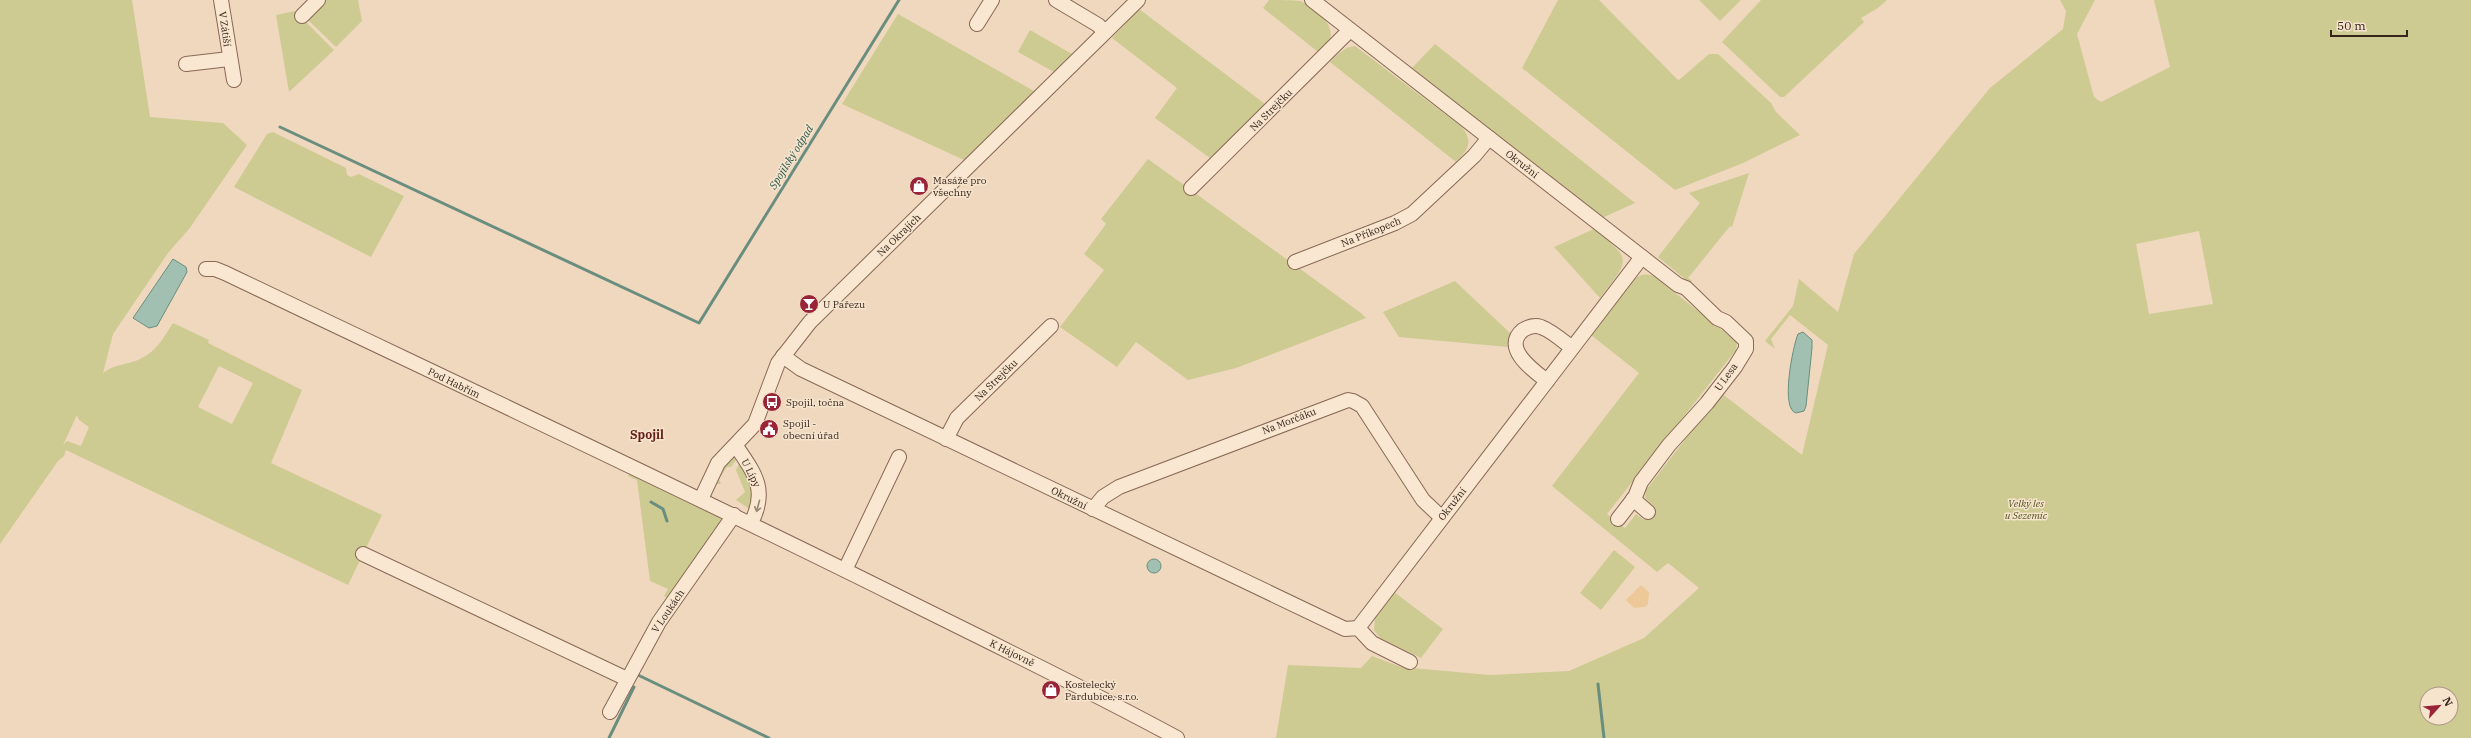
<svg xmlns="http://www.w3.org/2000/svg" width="2471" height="738" viewBox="0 0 2471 738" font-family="'IBM Plex Serif',serif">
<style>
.green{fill:#cdcb92;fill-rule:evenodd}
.sand{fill:#edc999}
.water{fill:#a1c0b2;stroke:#698e7f}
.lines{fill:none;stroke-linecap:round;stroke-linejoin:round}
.stream{stroke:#698e7f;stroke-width:3}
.minor-casing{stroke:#886856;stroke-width:16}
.minor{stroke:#fae7d1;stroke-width:14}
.oneway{stroke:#988676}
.labels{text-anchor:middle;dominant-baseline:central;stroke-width:3;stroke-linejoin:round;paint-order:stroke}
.street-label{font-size:10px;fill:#37241b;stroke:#f6e4cd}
.poi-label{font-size:10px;fill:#37241b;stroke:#f6e4cd;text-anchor:start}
.park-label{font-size:10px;font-style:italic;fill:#4f5421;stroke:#f6e4cd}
.water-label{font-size:11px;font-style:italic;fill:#2a574d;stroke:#f6e4cd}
.quarter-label{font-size:12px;font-weight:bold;fill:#651d19;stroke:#f6e4cd}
</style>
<rect width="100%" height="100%" fill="#efd8be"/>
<g class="green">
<path d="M0,0H132L150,117L223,123L247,145L189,229L168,253L113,334L103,373C117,363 125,366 140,359C156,352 164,337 173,323L209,340L208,343L302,390L271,463L382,515L348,585L66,450L64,456L58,461L0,544ZM219,366L253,383L232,424L198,407ZM77,415L79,420L89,427L81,446L67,441L63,445Z"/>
<polygon points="326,0 358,0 362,21 336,47 307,19"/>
<path d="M1269,0C1277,0 1293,0 1300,1C1314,7 1335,23 1330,40L1318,52L1263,8Z"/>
<polygon points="1558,0 1599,0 1677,79 1679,80 1709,54 1718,54 1771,103 1776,112 1800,135 1743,163 1675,190 1522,68"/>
<polygon points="1699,0 1741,0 1720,21"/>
<polygon points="1761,0 1887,0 1878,8 1861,18 1864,22 1784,97 1780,97 1722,42"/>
<path d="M2060,0H2095L2077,34L2094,97L2101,102L2170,67L2154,0H2471V738H1276L1288,665L1361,668L1372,656L1401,667L1490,675L1569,671L1644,638L1699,588L1668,563L1657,572L1552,486L1639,373L1591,335L1633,280C1641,274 1646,273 1655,277L1737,342L1736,350L1607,514L1625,528L1636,514L1644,520L1654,507L1645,498L1646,490L1721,393L1802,455L1828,345L1790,315L1771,339L1775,349L1765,341L1793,306L1799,279L1838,312L1854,254L1990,88L2063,29L2066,11ZM2199,231L2213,304L2149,314L2136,244ZM2427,694H2451V718H2427Z"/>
<polygon points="1139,9 1265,104 1210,158 1155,118 1177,88 1112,38"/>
<polygon points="295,11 334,50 289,92 276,15"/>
<polygon points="898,14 1034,91 964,160 842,104"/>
<polygon points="1030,30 1072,54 1054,72 1018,52"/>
<polygon points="1435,44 1635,203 1602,218 1412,68"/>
<path d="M1355,46L1462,127C1473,142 1469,149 1456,162L1330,62C1338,54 1344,47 1355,46Z"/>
<polygon points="273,132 346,168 347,175 351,177 359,174 404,196 371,257 234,187 267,134"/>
<polygon points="1148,159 1361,313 1366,318 1236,368 1188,380 1136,342 1117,367 1060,327 1104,270 1084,254 1106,224 1101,219"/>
<polygon points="1749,173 1732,227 1730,226 1688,278 1692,281 1690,283 1658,257 1700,203 1689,193"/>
<path d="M1594,229C1633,261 1630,258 1600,298L1554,247Z"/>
<polygon points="1455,281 1511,334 1508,347 1399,337 1383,312"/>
<polygon points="732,455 739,456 731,467 727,467 719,479 721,484 713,484 718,473"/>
<polygon points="741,460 753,482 751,510 736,500 745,492 736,470"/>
<polygon points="630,471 722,518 723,524 718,533 711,536 680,579 682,584 669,599 664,596 668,589 650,581 637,480 628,476"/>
<polygon points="1614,550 1635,567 1601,610 1580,593"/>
<polygon points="1394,592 1443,629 1421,658 1380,638 1374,630 1375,618"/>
</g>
<polygon class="sand" points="1641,585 1649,592 1648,604 1645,607 1634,608 1626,600"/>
<g class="water">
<polygon points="173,259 186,267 187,272 157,326 149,328 133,318"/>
<path d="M1803,332L1812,340V348L1806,406L1804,411L1796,413C1780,409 1793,346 1798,334Z"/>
<circle cx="1154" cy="566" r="7"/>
</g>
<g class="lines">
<g class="stream">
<polyline points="280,127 699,323 899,0"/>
<polyline points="651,502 663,509 667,521"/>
<polyline points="638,675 769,738"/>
<polyline points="1598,684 1604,738"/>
<polyline points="609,738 634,687"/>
</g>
<defs>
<g id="minor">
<polyline points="221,0 234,80"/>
<polyline points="1056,0 1098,25 1105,32"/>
<polyline points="1312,0 1678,285 1686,288 1717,318 1726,322 1746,341 1746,349 1735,367 1707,403 1669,445 1641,482 1635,497 1618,519"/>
<polyline points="302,16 318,0"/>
<polyline points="977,24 992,0"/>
<polyline points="186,64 229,59"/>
<polyline points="1191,188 1350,30"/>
<polyline points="1295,262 1395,223 1412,214 1474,156 1489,138"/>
<path d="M206,269H215L225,273C449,380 674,485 897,596C991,643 1085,688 1177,738"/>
<polyline points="783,356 801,369 1345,629 1358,628 1372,643 1410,662"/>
<path d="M1547,381C1534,371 1501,348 1523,330C1528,327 1535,325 1541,327C1552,331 1563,341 1572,348"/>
<polyline points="946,439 957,418 1051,326"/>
<path d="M736,446C755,474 768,490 751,523"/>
<polyline points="701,499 718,463 755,424 778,363 810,322 1138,0"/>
<polyline points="1633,499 1648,512"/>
<polyline points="1093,509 1103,497 1119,487 1348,400 1353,401 1362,406 1423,500 1442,518"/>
<polyline points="363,554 627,679"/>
<polyline points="845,570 899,457"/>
<polyline points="1358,628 1642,257"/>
<polyline points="610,712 659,622 734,515"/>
</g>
</defs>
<use href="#minor" class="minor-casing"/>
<use href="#minor" class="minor"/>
</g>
<defs><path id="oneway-shaft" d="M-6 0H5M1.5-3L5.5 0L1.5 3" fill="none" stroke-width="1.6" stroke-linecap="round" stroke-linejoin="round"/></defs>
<use class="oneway" href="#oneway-shaft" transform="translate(758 506) rotate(105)"/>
<defs>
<symbol id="shop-disc" viewBox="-11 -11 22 22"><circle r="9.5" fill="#992438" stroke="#f6e4cd"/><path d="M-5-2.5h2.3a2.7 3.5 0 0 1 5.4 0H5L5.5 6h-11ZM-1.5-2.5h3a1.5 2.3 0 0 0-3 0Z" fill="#fff"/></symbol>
<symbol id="bar-disc" viewBox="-11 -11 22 22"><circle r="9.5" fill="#992438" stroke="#f6e4cd"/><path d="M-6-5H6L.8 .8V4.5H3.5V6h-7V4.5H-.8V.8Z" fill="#fff"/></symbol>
<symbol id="bus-disc" viewBox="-11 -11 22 22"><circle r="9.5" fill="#992438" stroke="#f6e4cd"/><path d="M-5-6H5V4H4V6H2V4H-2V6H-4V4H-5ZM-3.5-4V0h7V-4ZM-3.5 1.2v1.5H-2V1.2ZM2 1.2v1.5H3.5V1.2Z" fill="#fff"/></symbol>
<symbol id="civic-disc" viewBox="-11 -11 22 22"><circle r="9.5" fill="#992438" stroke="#f6e4cd"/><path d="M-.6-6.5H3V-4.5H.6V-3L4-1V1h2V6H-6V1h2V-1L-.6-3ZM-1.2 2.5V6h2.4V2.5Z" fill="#fff"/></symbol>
</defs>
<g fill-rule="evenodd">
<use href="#shop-disc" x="908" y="175" width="22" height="22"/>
<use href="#bar-disc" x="798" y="293" width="22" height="22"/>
<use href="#bus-disc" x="761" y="391" width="22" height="22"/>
<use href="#civic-disc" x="758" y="418" width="22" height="22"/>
<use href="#shop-disc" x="1040" y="679" width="22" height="22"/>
</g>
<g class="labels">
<g class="street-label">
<text transform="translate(225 29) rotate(82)">V Zátiší</text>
<text transform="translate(1271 110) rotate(-45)">Na Strejčku</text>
<text transform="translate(1522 164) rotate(38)">Okružní</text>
<text transform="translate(1371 232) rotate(-22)">Na Příkopech</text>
<text transform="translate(899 235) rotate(-44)">Na Okrajích</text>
<text transform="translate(1726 377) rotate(-54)">U Lesa</text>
<text transform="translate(996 380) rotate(-44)">Na Strejčku</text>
<text transform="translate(454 383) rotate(26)">Pod Habřím</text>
<text transform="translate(1289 421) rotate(-21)">Na Morčáku</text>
<text transform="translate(751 473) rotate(64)">U Lípy</text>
<text transform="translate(1069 498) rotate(26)">Okružní</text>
<text transform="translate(1452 504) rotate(-52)">Okružní</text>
<text transform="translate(668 611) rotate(-56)">V Loukách</text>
<text transform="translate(1012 653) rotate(26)">K Hájovně</text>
</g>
<g class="poi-label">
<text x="933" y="180">Masáže pro<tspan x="933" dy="12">všechny</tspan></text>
<text x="823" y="304">U Pařezu</text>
<text x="786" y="402">Spojil, točna</text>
<text x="783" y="423">Spojil -<tspan x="783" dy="12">obecní úřad</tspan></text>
<text x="1065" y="684">Kostelecký<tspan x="1065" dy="12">Pardubice, s.r.o.</tspan></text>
</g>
<g class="park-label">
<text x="2026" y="503">Velký les<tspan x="2026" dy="12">u Sezemic</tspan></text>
</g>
<g class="water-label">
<text transform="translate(791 157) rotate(-58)">Spojilský odpad</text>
</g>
<g class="quarter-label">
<text x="647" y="434">Spojil</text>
</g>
</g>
<g transform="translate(2439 706) rotate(63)"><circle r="19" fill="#f6e4cd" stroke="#aa9786"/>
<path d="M0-3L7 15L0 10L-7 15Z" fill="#992438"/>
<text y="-6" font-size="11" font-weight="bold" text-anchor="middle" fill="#37241b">N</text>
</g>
<path d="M2331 30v6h76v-6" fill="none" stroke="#37241b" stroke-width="2"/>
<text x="2337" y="30" font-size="12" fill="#37241b" stroke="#f6e4cd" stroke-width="3" paint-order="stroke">50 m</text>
</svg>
